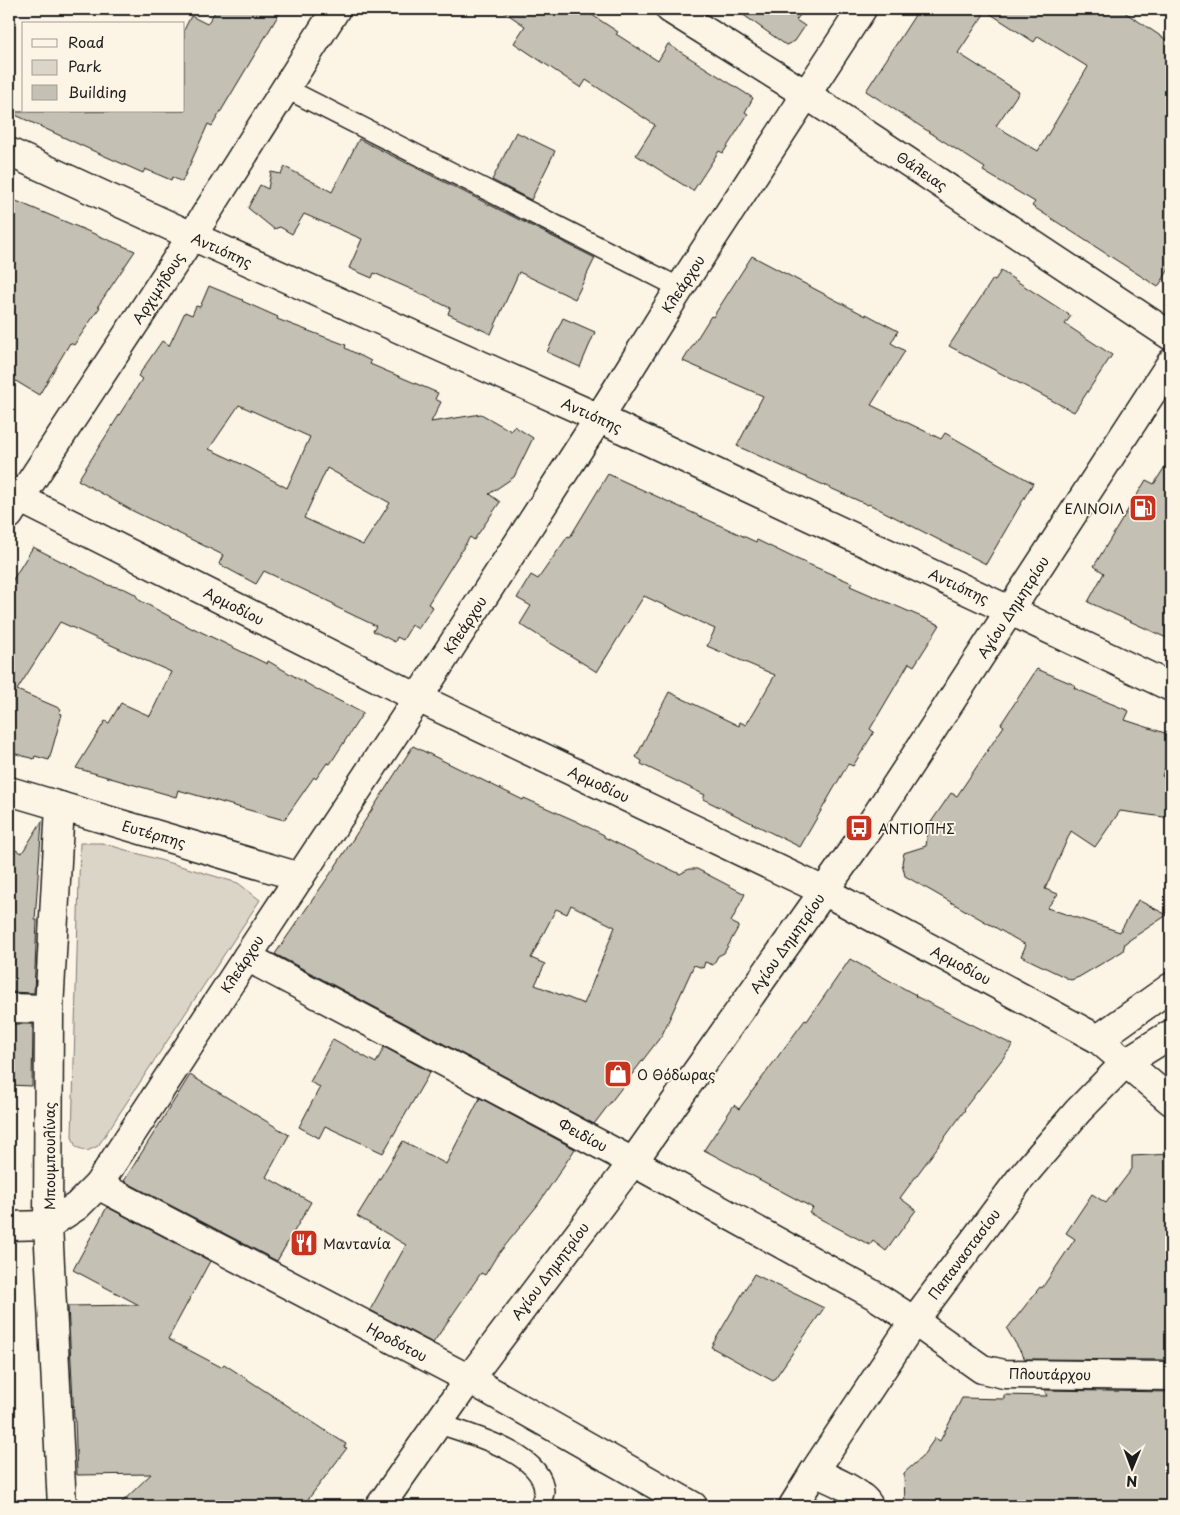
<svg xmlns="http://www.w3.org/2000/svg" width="1180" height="1515" viewBox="0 0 1180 1515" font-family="'Playpen Sans',sans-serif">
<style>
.green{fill:#dbd5c8;stroke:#7c7872}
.building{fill:#c4c0b3;stroke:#1c1c1c;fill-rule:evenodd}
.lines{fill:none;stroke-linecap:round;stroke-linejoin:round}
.service-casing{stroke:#1c1c1c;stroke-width:22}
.pedestrian-casing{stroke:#1c1c1c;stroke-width:31}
.minor-casing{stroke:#1c1c1c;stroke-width:31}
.tertiary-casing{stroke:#1c1c1c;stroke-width:31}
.secondary-casing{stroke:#1c1c1c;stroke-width:31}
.service{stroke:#fcf5e5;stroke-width:19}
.pedestrian{stroke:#fcf5e5;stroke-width:28}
.minor{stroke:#fcf5e5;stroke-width:28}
.tertiary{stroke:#fcf5e5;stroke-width:28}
.secondary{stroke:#fcf5e5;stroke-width:28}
.labels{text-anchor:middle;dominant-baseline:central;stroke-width:4;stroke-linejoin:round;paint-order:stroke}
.street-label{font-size:14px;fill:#1c1c1c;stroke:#fcf5e5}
.poi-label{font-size:14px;fill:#1c1c1c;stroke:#fcf5e5;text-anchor:start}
</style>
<rect width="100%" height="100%" fill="#fcf5e5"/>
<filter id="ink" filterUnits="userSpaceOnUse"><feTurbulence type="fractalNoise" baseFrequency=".02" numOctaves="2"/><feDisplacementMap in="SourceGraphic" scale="10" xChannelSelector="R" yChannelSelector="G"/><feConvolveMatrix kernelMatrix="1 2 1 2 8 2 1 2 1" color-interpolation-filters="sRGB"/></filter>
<g filter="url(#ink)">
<polygon class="green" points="80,843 102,843 238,883 260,900 98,1146 87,1151 76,1147 72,1137"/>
<g class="building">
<polygon points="217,9 282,9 212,126 208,124 182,182 172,177 171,180 145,169 143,173 89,149 9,112 184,111 184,30 191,16 207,24"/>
<polygon points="500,9 583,9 618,32 616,34 658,61 668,44 753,98 745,112 748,114 723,153 719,151 693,191 636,155 655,125 586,80 581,88 514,43 525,26"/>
<polygon points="735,9 805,9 796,20 805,26 795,41 786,45"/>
<path d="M919,9H1120L1171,43V266L1158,287L1032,206L1035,202L983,171L985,168L866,91ZM986,11L1034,42L1038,36L1088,67L1038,151L996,126L1019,92L958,53Z"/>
<polygon points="516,132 555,151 531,200 492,180"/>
<polygon points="359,139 595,258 575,299 519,272 491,334 448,314 450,308 413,290 374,273 372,278 349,268 362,239 304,214 292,234 280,227 274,229 248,208 260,185 268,189 271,172 281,174 285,167 332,192"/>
<polygon points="9,198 135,251 98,306 100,307 74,345 70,343 39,395 9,377"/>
<polygon points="752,256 866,316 866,314 898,331 891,343 905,351 871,405 941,439 945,433 1033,483 986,564 869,504 868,505 737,446 763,396 683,361 711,316 713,317"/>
<polygon points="1001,271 1071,316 1065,324 1112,355 1074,412 949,346 993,279 995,280"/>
<path d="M209,286L243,300L242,301L278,317L277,319L346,345L345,348L371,361L370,364L438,393L435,399L441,402L431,422L481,414L511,431L514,426L533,438L514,477L489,494L500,502L474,540L470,537L428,604L433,607L418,629L412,625L403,640L397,637L395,642L373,631L376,626L334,606V604L264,571L256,584L219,564L223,555L131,510L78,480L142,379L138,376L162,341L169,346L185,312L192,315L196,306L200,307ZM239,405L310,437L287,488L250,468L209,449ZM327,468L390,503L363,545L304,518Z"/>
<polygon points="563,318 595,332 580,367 547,352"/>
<polygon points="1171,457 1171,640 1088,602 1104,573 1094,566 1146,480 1154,484"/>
<polygon points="608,474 756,542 757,540 792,557 852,583 850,586 940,625 914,666 909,663 870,729 874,732 853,766 848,764 800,847 703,799 705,795 641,764 642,761 636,757 669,692 739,726 740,722 746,725 775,675 707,646 715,629 644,596 597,672 520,624 531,606 517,598 531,575 538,579 568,536 570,537"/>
<polygon points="33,547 108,585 125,589 135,594 139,600 193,629 193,628 267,664 268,661 318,690 363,713 330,764 327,763 316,779 314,777 284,820 178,790 176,797 76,768 105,721 109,723 121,703 150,716 171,672 60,622 17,690 61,709 59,713 62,714 49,760 35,756 34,759 9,752 9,586"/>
<polygon points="1037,669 1075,685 1074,688 1129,711 1125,720 1171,735 1171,753 1162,776 1171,781 1171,818 1120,811 1095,847 1071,831 1045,889 1058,894 1047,908 1120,932 1138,900 1167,915 1125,943 1123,951 1079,977 1071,980 1021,956 1026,945 905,876 902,863 904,853 926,846 929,825 951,793 957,796 1004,726 1001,724"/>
<path d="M413,746L523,800L524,798L576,821L604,835V837L680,874L689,869H697L745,894L731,922L739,926L724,953L718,956L713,965L705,962L703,968L694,965L662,1035L594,1124L275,954L333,870ZM571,905L615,927L584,1004L535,985L545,964L531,958L556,909L567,914Z"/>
<polygon points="42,821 35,920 37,920 34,993 9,992 9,847 22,853"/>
<polygon points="850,959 916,995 915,996 1013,1045 964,1109 965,1110 900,1198 916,1210 886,1251 873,1241 870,1245 809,1213 813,1208 704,1150 734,1105 739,1109 805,1020 807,1021"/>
<polygon points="9,1024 33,1024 32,1086 9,1085"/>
<polygon points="333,1039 376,1063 384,1047 430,1072 383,1153 325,1126 319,1138 299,1127 320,1087 310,1082"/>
<polygon points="190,1075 289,1135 266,1177 311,1202 277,1261 124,1181"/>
<polygon points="480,1098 575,1149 537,1206 496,1257 485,1275 481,1273 433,1343 370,1310 406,1245 357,1216 403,1141 446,1164"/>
<polygon points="1171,1154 1171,1360 1025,1359 1007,1329 1040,1287 1042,1288 1075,1239 1066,1233 1092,1194 1106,1203 1132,1169 1132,1156"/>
<polygon points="107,1207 210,1261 168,1339 221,1367 224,1364 346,1444 344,1447 347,1448 303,1506 118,1506 151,1474 77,1475 75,1418 74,1418 68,1306 139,1305 73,1270"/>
<polygon points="754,1274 824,1308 773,1381 711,1347"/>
<polygon points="1044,1390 1171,1392 1171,1506 905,1506 904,1473 922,1457 935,1438 940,1441 962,1398 1004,1399 1004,1395 1047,1396"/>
</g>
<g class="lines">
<defs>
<g id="service">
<polyline points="285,88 680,288"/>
<path d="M437,1423C467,1434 543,1452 544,1491C544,1496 541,1502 540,1506"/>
</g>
<polyline id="pedestrian" points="48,1225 62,1506"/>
<g id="minor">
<polyline points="670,9 807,95 1171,336"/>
<polyline points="9,152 192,236 599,418 1011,611"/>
<polyline points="9,493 418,698 824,891 1098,1039 1171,1101"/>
<polyline points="9,515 192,236 336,9"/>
<polyline points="9,791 300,877"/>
<polyline points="247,957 633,1162 874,1295 914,1321 982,1369 1004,1374 1171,1376"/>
<polyline points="9,1008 49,1009"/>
<polyline points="1098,1039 1171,987"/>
<polyline points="98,1185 469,1379 693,1506"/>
<polyline points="48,1225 77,1206 98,1185 247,957 418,698 599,418 680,288 862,9"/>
<polyline points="48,1225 49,1009 60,806"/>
<polyline points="9,1226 48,1225"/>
<path d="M814,1472C828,1478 863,1492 869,1506"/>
</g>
<polyline id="tertiary" points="1011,611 1171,687"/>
<g id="secondary">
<polyline points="380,1506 469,1379 633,1162 867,830 1171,363"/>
<polyline points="793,1506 814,1472 914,1321 1020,1179 1078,1111 1126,1062 1171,1034"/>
</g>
</defs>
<use href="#service" class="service-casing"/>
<use href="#pedestrian" class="pedestrian-casing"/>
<use href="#minor" class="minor-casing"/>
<use href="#tertiary" class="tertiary-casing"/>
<use href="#secondary" class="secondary-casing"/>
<use href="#service" class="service"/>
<use href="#pedestrian" class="pedestrian"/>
<use href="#minor" class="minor"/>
<use href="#tertiary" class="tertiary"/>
<use href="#secondary" class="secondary"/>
</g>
</g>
<defs>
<symbol id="fuel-square" viewBox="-11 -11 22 22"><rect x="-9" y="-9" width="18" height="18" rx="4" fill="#c8321e" stroke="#fcf5e5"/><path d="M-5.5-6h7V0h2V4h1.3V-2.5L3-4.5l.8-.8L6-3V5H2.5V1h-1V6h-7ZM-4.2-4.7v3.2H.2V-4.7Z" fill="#fff"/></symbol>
<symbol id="bus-square" viewBox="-11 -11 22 22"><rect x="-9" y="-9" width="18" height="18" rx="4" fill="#c8321e" stroke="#fcf5e5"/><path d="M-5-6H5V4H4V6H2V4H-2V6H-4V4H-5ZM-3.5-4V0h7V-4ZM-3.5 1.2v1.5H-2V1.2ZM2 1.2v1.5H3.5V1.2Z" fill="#fff"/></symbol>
<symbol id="shop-square" viewBox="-11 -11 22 22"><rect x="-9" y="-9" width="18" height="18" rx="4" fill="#c8321e" stroke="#fcf5e5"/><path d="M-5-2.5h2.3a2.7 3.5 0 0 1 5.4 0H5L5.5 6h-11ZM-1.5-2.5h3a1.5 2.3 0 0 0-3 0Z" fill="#fff"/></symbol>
<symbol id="restaurant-square" viewBox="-11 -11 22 22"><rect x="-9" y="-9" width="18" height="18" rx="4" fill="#c8321e" stroke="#fcf5e5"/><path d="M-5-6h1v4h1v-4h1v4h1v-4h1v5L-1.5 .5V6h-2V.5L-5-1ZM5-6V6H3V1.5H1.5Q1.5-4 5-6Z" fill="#fff"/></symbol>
</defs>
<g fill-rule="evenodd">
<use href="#fuel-square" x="1127" y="492" width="32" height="32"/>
<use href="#bus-square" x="843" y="812" width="32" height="32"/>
<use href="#shop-square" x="602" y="1058" width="32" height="32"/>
<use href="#restaurant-square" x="288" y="1227" width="32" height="32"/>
</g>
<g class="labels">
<g class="street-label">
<text transform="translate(922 171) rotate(34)">Θάλειας</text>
<text transform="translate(222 250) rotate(24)">Αντιόπης</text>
<text transform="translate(683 284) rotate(-57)">Κλεάρχου</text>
<text transform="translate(158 288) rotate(-57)">Αρχιμήδους</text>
<text transform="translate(592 415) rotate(24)">Αντιόπης</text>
<text transform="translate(959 586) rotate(25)">Αντιόπης</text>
<text transform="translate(234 606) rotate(27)">Αρμοδίου</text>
<text transform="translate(1013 607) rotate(-57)">Αγίου Δημητρίου</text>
<text transform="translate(465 625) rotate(-57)">Κλεάρχου</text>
<text transform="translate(599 784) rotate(25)">Αρμοδίου</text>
<text transform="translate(154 834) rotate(16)">Ευτέρπης</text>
<text transform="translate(787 943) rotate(-55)">Αγίου Δημητρίου</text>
<text transform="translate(242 964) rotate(-57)">Κλεάρχου</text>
<text transform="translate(961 965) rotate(28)">Αρμοδίου</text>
<text transform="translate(583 1135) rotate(28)">Φειδίου</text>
<text transform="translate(49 1156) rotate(-90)">Μπουμπουλίνας</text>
<text transform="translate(964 1254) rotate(-53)">Παπαναστασίου</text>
<text transform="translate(550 1271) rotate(-53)">Αγίου Δημητρίου</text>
<text transform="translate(397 1342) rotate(28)">Ηροδότου</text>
<text transform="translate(1050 1374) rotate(1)">Πλουτάρχου</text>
</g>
<g class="poi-label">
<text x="1124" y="508" text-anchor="end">ΕΛΙΝΟΙΛ</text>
<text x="878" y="828">ΑΝΤΙΟΠΗΣ</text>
<text x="637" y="1074">Ο Θόδωρας</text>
<text x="323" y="1243">Μαντανία</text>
</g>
</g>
<rect width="1180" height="1515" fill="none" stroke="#fcf5e5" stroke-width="30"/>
<rect x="15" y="15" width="1150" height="1485" fill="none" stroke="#1c1c1c" stroke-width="2" filter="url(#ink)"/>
<rect x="22" y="22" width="162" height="90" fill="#fcf5e5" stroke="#a29e95"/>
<rect x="32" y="39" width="25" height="8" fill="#fcf5e5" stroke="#a29e95"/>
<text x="68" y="48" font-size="15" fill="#1c1c1c">Road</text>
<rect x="32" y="60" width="25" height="15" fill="#dbd5c8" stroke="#a29e95"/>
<text x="68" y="72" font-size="15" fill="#1c1c1c">Park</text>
<rect x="32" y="85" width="25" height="15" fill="#c4c0b3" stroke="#a29e95"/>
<text x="68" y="98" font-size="15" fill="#1c1c1c">Building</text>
<g transform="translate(1132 1468) rotate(181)" stroke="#fcf5e5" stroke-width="4" paint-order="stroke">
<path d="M0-4L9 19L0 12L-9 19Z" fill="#1c1c1c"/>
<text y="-8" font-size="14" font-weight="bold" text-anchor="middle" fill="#1c1c1c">N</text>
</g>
</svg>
